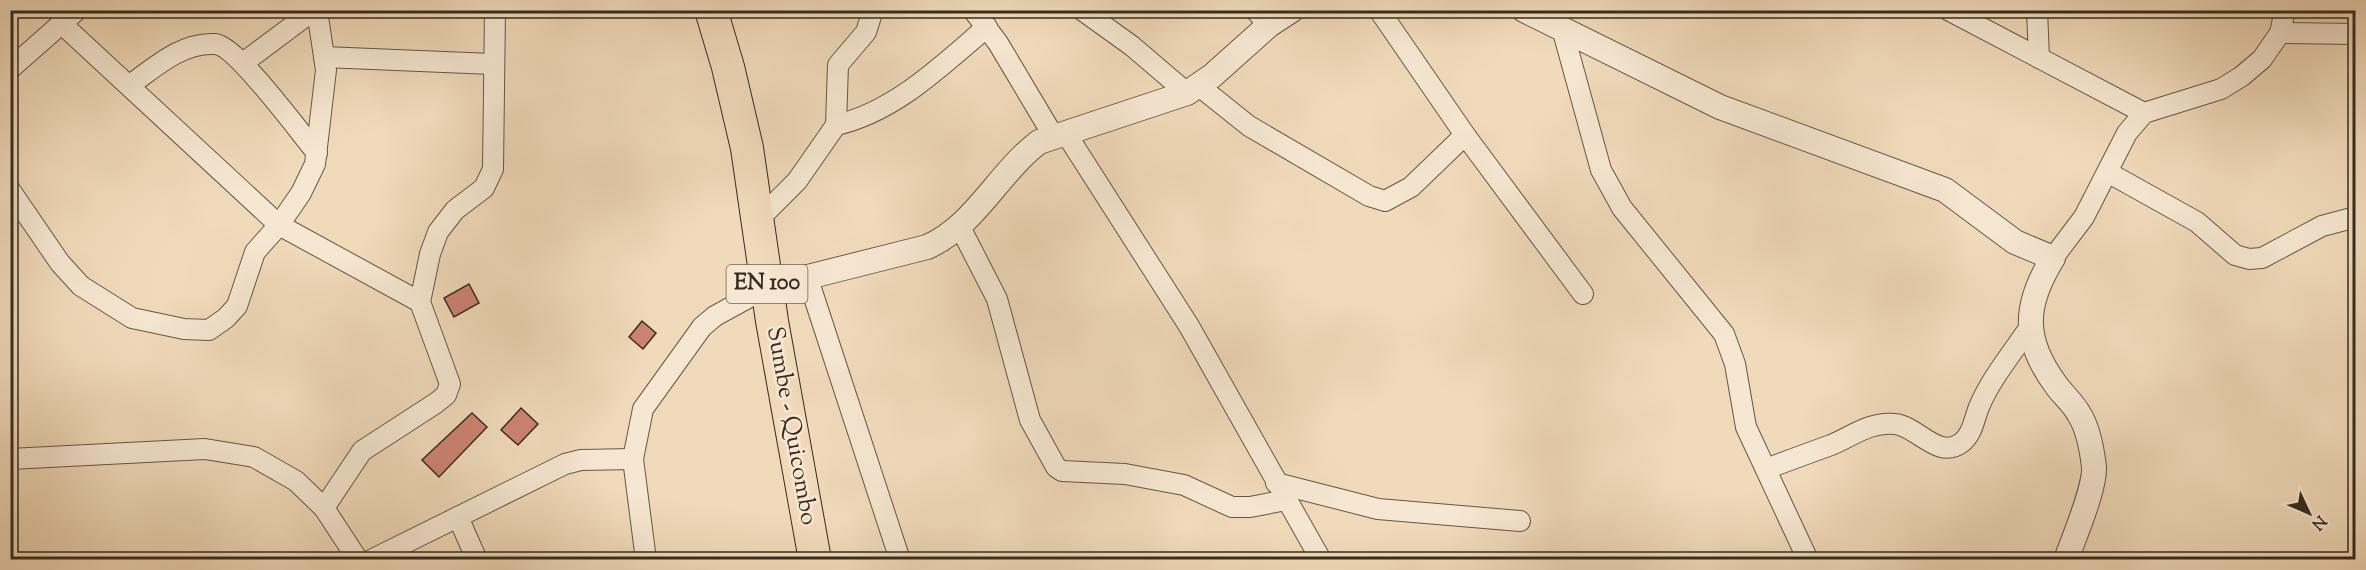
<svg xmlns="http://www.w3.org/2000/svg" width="2366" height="570" viewBox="0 0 2366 570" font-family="'Sorts Mill Goudy',serif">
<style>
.building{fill:#cd8371;stroke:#362c21;stroke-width:1.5}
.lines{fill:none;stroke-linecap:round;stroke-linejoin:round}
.minor-casing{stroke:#655847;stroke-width:22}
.tertiary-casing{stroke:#655847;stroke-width:26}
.primary-casing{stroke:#362c21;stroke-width:34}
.minor{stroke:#f6e7d2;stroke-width:20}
.tertiary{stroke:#f6e7d2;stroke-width:24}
.primary{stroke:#f1daba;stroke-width:32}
.labels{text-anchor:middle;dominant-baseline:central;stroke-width:5;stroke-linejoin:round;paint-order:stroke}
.shield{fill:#f6e7d2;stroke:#706456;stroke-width:1.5}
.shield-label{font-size:22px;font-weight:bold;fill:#362c21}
.street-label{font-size:24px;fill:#362c21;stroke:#f6e7d2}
</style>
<rect width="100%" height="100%" fill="#f1daba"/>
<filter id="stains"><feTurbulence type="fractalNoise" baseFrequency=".00333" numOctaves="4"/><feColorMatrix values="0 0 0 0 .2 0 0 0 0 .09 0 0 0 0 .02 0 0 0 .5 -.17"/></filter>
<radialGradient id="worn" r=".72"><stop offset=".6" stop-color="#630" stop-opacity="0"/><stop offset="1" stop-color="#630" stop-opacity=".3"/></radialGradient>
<g class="building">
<polygon points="469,284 479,303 454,317 444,298"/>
<polygon points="642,321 656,333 643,349 629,337"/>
<polygon points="521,408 538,424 518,445 501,430"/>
<polygon points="472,413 487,427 439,477 422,460"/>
</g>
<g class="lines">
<defs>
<g id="minor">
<polyline points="973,10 998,43 1054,137"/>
<polyline points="1082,10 1132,46 1187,93"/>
<polyline points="1255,10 1269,25"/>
<polyline points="1379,10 1465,135 1583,294"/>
<polyline points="1948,10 2144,113"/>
<polyline points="2037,10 2039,58"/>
<polyline points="63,25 279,225 420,302"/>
<polyline points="1562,28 1601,170 1622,208 1724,334 1735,364 1746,427 1808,560"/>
<polyline points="2280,33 2356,34"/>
<polyline points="324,57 492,64"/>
<polyline points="243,63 314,10"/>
<polyline points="10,69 77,10"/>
<path d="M130,85C155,67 182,42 215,44C236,45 300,133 317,153"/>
<polyline points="1199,86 1249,126 1369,196 1385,201 1411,187 1465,135"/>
<path d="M836,125C895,112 942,65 987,27"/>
<polyline points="1065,132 1189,326 1321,560"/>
<polyline points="2109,173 2197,222 2235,255 2249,259 2262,258 2322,226 2356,217"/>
<polyline points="10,190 60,263 81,286 132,318 184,329 209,330 226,318 237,306 255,252 279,225 301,193 315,164 326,70 317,10"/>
<polyline points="757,221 797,181 836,125 838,65 866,32 873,10"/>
<polyline points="960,227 997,299 1030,420 1056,467 1062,471 1125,474 1184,485 1232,507 1250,507 1286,500"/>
<polyline points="2053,258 2084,217 2127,133 2144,113 2221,89 2242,76 2262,59 2280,33 2285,10"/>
<polyline points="807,276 900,560"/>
<polyline points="10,459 205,449 254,457 296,481 324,508 358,560"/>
<path d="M1766,469C1787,461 1809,453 1831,445C1851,437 1870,421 1895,424C1917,426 1938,460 1961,443C1973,434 1974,419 1979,407C1991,378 2014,351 2031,325"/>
<polyline points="1276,483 1378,509 1520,521"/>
<polyline points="324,508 362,451 436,403 446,395 450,384 420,302 430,254 438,232 455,210 484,188 493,169 495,10"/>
<polyline points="458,517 477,560"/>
<polyline points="371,560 565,464 581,460 633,459"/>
<polyline points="646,560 633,459 643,409 702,327 715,316 768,287"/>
</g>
<g id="tertiary">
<path d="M1524,10L1720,107L1945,190L2015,242L2053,258C2024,305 2022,339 2056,385C2063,395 2073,403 2079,414C2088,428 2092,450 2094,467C2095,489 2074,537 2066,560"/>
<path d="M768,287L927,247C975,226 998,173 1039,142L1187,93L1212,76L1269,25L1292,10"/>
</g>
<polyline id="primary" points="711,10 728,67 747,148 772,321 815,560"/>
</defs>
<use href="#minor" class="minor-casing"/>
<use href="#tertiary" class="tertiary-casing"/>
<use href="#primary" class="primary-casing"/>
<use href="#minor" class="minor"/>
<use href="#tertiary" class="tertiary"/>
<use href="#primary" class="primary"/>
</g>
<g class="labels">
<rect class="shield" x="726.5" y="265" width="81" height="38" rx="4.5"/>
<g class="shield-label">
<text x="767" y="284">EN 100</text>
</g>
<g class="street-label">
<text transform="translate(791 426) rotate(80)">Sumbe - Quicombo</text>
</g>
</g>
<rect width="2366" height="570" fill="none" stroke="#f1daba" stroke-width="36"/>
<rect x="12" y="12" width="2342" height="546" fill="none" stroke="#362c21" stroke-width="3"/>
<rect x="18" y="18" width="2330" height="534" fill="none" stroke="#362c21" stroke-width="1.5"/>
<g transform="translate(2309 513) rotate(134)" stroke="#f6e7d2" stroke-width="4.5" paint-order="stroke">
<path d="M0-4.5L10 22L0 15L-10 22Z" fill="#362c21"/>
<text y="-9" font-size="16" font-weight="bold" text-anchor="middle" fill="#362c21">N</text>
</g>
<rect width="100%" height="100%" filter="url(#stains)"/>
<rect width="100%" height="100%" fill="url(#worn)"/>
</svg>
